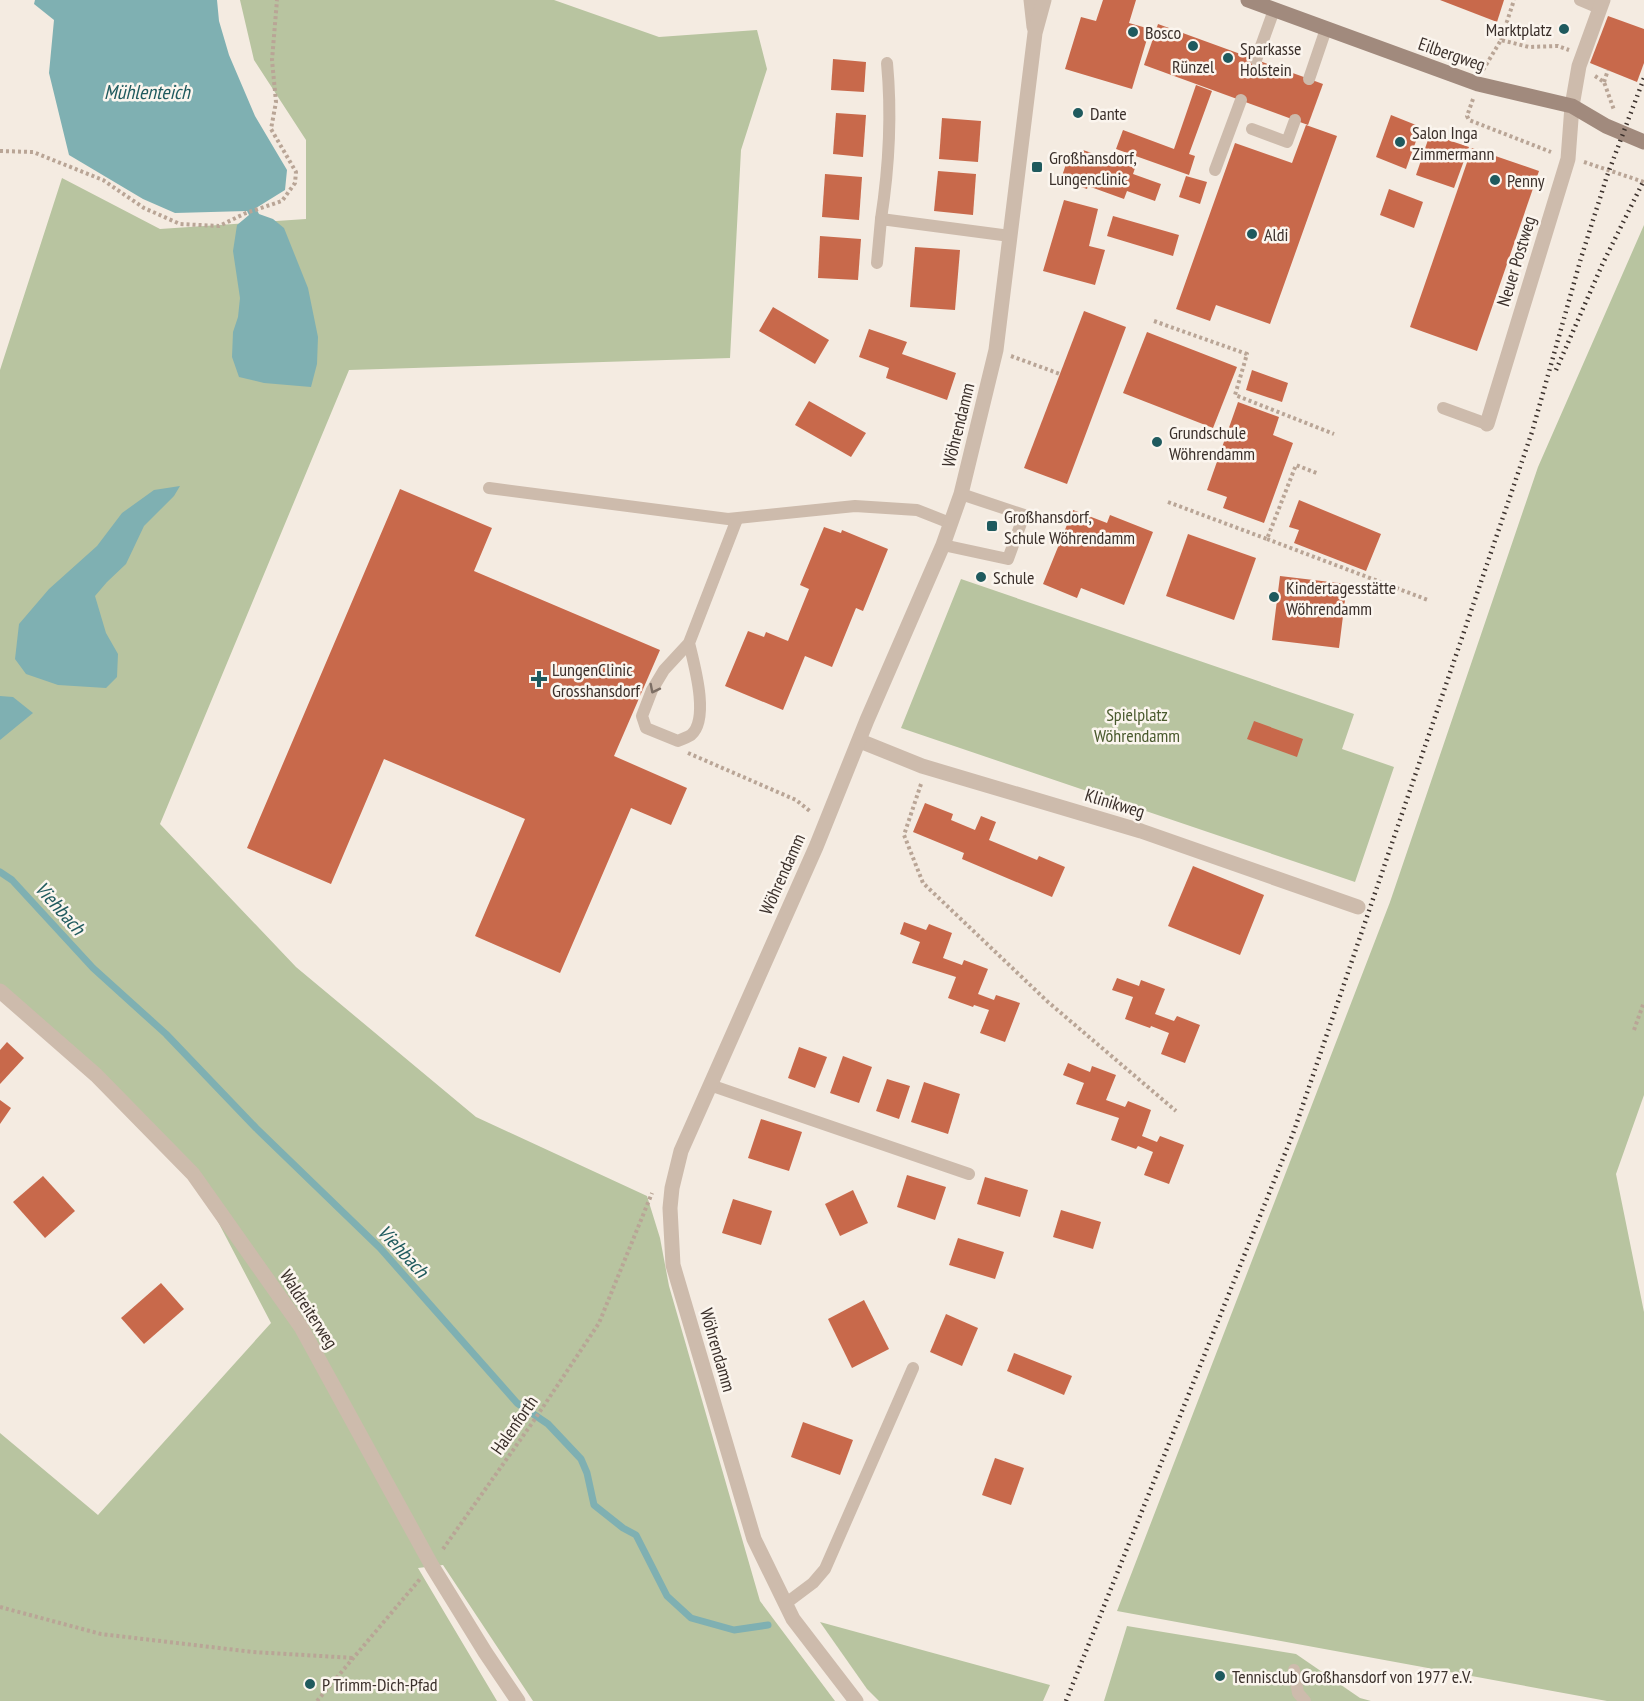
<svg xmlns="http://www.w3.org/2000/svg" width="1644" height="1701" viewBox="0 0 1644 1701" font-family="'PT Sans Narrow',sans-serif">
<style>
.green{fill:#b8c4a0}
.water{fill:#7fb0b2}
.lines{fill:none;stroke-linecap:round;stroke-linejoin:round}
.stream{stroke:#7fb0b2;stroke-width:7}
.building{fill:#c8694b}
.path{stroke:#b9a596;stroke-width:4;stroke-dasharray:3 3;stroke-linecap:butt}
.service{stroke:#cdbbac;stroke-width:12}
.minor{stroke:#cdbbac;stroke-width:15}
.secondary{stroke:#a18a7d;stroke-width:15}
.rail{stroke:#3b302b;stroke-width:4.5;stroke-dasharray:1.5 4.5;stroke-linecap:butt}
.oneway{stroke:#7d6f65}
.poi-dot{fill:#1f5a5e;stroke:#fbf5ee;stroke-width:2}
.labels{text-anchor:middle;dominant-baseline:central;stroke-width:5;stroke-linejoin:round;paint-order:stroke}
.poi-label{font-size:18px;fill:#3b302b;stroke:#fbf5ee;text-anchor:start}
.street-label{font-size:18px;fill:#3b302b;stroke:#fbf5ee}
.park-label{font-size:18px;fill:#4a5a2e;stroke:#fbf5ee}
.water-label{font-size:20px;font-style:italic;fill:#1f5a5e;stroke:#fbf5ee}
</style>
<rect width="100%" height="100%" fill="#f4ebe1"/>
<g class="green">
<polygon points="240,0 554,0 659,37 757,30 767,69 741,150 730,358 349,370 160,824 296,967 476,1117 647,1196 660,1238 669,1286 760,1601 835,1701 533,1701 443,1565 418,1568 497,1701 0,1701 0,1433 98,1515 271,1323 193,1174 0,991 0,370 62,178 160,229 306,219 306,140 254,60"/>
<polygon points="1644,225 1644,1095 1616,1174 1644,1312 1644,1701 1607,1701 1117,1611 1390,902 1538,467"/>
<polygon points="961,579 1354,714 1342,749 1394,767 1355,882 901,728"/>
<polygon points="820,1622 1050,1685 1043,1701 879,1701 867,1689"/>
<polygon points="1127,1626 1296,1654 1360,1698 1371,1701 1104,1701"/>
</g>
<g class="water">
<polygon points="35,0 217,0 219,21 229,55 255,116 287,170 285,190 256,208 259,214 273,219 284,228 308,288 318,337 317,364 311,387 264,383 239,377 232,357 233,332 238,317 240,298 233,251 237,225 249,215 247,211 175,213 143,199 69,155 49,73 54,20 34,4"/>
<polygon points="180,486 174,496 144,526 126,564 107,582 95,596 106,633 118,654 117,677 106,688 58,685 26,674 15,659 19,624 49,589 97,546 122,513 154,490"/>
<polygon points="0,696 13,697 33,713 0,740"/>
</g>
<g class="lines">
<polyline class="stream" points="0,872 12,880 93,968 166,1034 256,1128 380,1248 517,1403 548,1424 581,1459 587,1473 594,1505 623,1528 636,1535 667,1596 691,1618 734,1630 768,1625"/>
</g>
<g class="building">
<polygon points="1103,0 1136,0 1129,23 1150,29 1132,89 1065,69 1081,17 1096,21"/>
<polygon points="1440,0 1504,0 1497,22"/>
<polygon points="1608,16 1644,29 1644,63 1637,82 1590,63"/>
<polygon points="1158,24 1323,84 1308,125 1144,65"/>
<polygon points="833,59 866,62 864,92 831,90"/>
<polygon points="1196,85 1212,91 1189,154 1195,156 1189,175 1116,149 1123,130 1174,149"/>
<polygon points="836,113 866,115 863,157 833,154"/>
<polygon points="1391,115 1421,127 1406,169 1376,157"/>
<polygon points="942,118 981,121 978,162 939,159"/>
<polygon points="1306,125 1337,136 1270,324 1216,305 1210,321 1176,309 1235,143 1292,163"/>
<polygon points="1430,134 1469,147 1454,188 1416,175"/>
<polygon points="1472,148 1539,171 1477,351 1410,327"/>
<polygon points="1083,150 1135,168 1133,174 1161,184 1155,201 1127,191 1124,199 1088,186 1087,189 1070,183 1072,179 1062,176 1070,152 1081,156"/>
<polygon points="938,171 976,174 973,215 934,211"/>
<polygon points="825,174 862,177 859,220 822,217"/>
<polygon points="1186,176 1207,182 1200,204 1179,197"/>
<polygon points="1389,189 1423,202 1414,228 1380,215"/>
<polygon points="1064,200 1098,209 1089,246 1105,250 1095,285 1043,271"/>
<polygon points="1113,216 1179,235 1173,256 1107,236"/>
<polygon points="820,236 861,239 858,280 818,278"/>
<polygon points="915,247 960,250 955,310 910,307"/>
<polygon points="773,307 829,340 815,364 759,331"/>
<polygon points="1084,311 1126,327 1067,484 1024,468"/>
<polygon points="869,329 907,342 902,354 956,373 947,400 886,378 889,368 859,357"/>
<polygon points="1147,332 1237,367 1213,428 1123,393"/>
<polygon points="1252,370 1288,383 1282,402 1246,390"/>
<polygon points="809,401 866,433 851,457 795,425"/>
<polygon points="1238,402 1279,417 1273,435 1293,443 1264,523 1223,508 1227,497 1207,490"/>
<polygon points="400,489 492,528 474,571 660,650 614,756 687,788 671,825 631,808 560,973 475,936 525,819 384,759 331,884 247,848"/>
<polygon points="1299,500 1381,534 1366,571 1294,543 1299,530 1289,527"/>
<polygon points="1073,510 1107,523 1110,515 1153,532 1124,605 1081,588 1077,598 1043,584"/>
<polygon points="824,527 841,533 842,530 888,549 863,611 856,608 832,667 805,656 783,710 725,686 748,631 764,637 766,632 788,641 809,589 800,585"/>
<polygon points="1188,534 1256,558 1234,620 1166,596"/>
<polygon points="1280,576 1347,584 1339,648 1272,640"/>
<polygon points="1254,721 1303,739 1297,757 1247,739"/>
<polygon points="925,803 953,814 951,820 975,830 981,816 996,822 989,840 1037,860 1039,856 1065,867 1052,897 962,859 964,853 913,832"/>
<polygon points="1193,866 1264,895 1240,955 1168,926"/>
<polygon points="904,922 926,930 929,924 952,933 943,958 962,965 964,960 988,969 978,994 994,1000 996,995 1020,1003 1005,1042 980,1033 989,1010 974,1005 973,1007 948,998 956,977 912,963 920,942 900,934"/>
<polygon points="1117,978 1139,986 1141,980 1165,989 1155,1014 1174,1021 1177,1016 1200,1025 1185,1063 1161,1054 1169,1033 1151,1026 1150,1028 1125,1019 1133,997 1112,990"/>
<polygon points="7,1042 24,1058 0,1084 0,1050"/>
<polygon points="799,1047 827,1057 815,1088 788,1078"/>
<polygon points="843,1056 872,1067 859,1103 830,1093"/>
<polygon points="1068,1063 1090,1072 1092,1066 1116,1075 1106,1100 1125,1107 1128,1101 1151,1110 1142,1136 1157,1142 1160,1136 1184,1145 1169,1184 1144,1175 1153,1152 1138,1146 1136,1149 1111,1140 1119,1118 1076,1104 1084,1083 1063,1075"/>
<polygon points="887,1079 910,1086 899,1119 876,1111"/>
<polygon points="924,1082 960,1094 948,1134 911,1122"/>
<polygon points="0,1100 11,1108 0,1124"/>
<polygon points="761,1119 802,1132 789,1171 748,1158"/>
<polygon points="907,1175 946,1187 935,1220 897,1207"/>
<polygon points="43,1176 75,1211 45,1238 13,1202"/>
<polygon points="985,1177 1028,1190 1020,1217 977,1204"/>
<polygon points="853,1190 868,1223 840,1236 825,1204"/>
<polygon points="733,1199 772,1211 761,1245 722,1233"/>
<polygon points="1061,1210 1101,1222 1093,1249 1053,1237"/>
<polygon points="958,1238 1004,1252 995,1279 949,1265"/>
<polygon points="161,1283 184,1309 144,1344 121,1318"/>
<polygon points="864,1300 889,1349 852,1368 828,1319"/>
<polygon points="946,1314 978,1328 962,1366 930,1352"/>
<polygon points="1014,1353 1072,1376 1064,1395 1007,1371"/>
<polygon points="803,1422 853,1440 840,1475 791,1457"/>
<polygon points="995,1458 1024,1468 1011,1505 982,1495"/>
</g>
<g class="lines">
<g class="path">
<polyline points="1501,40 1514,0"/>
<polyline points="1483,70 1501,40 1529,47 1558,46 1569,50"/>
<polyline points="1595,76 1604,82 1614,110"/>
<polyline points="1604,82 1608,70"/>
<polyline points="1473,99 1467,116 1469,120 1551,152"/>
<polyline points="0,151 33,152 103,180 144,208 180,224 219,226 246,213 282,201 295,183 296,172 271,129 276,102 272,60 277,0"/>
<polyline points="1584,162 1644,182"/>
<polyline points="1154,321 1247,354 1235,395 1334,434"/>
<polyline points="1011,356 1060,374"/>
<polyline points="1168,502 1267,539 1296,465 1319,474"/>
<polyline points="1039,520 1048,523"/>
<polyline points="1267,539 1428,600"/>
<polyline points="688,753 796,800 811,812"/>
<polyline points="921,784 904,835 923,883 1048,1002 1176,1111"/>
<polyline points="1634,1030 1644,1002"/>
<polyline points="443,1549 535,1419 599,1323 652,1193"/>
<polyline points="0,1607 101,1634 253,1652 354,1658"/>
<polyline points="317,1701 420,1579"/>
</g>
<g class="service">
<polyline points="1580,0 1599,8"/>
<polyline points="1256,60 1274,10"/>
<polyline points="1309,79 1326,29"/>
<polyline points="1252,129 1287,142 1295,120"/>
<polyline points="1215,170 1241,100"/>
<path d="M881,219C889,167 892,116 887,63"/>
<polyline points="877,263 881,219 1010,236"/>
<polyline points="1443,408 1487,424"/>
<polyline points="489,488 728,519 855,506 917,510 950,523"/>
<polyline points="943,545 1008,559 1024,515 961,494"/>
<path d="M689,643C694,664 710,719 691,735C688,737 682,739 678,741L646,728L642,716L652,690L664,670L689,643L737,519"/>
<polyline points="710,1085 969,1174"/>
<polyline points="785,1604 813,1583 825,1569 913,1368"/>
<polyline points="1294,1670 1298,1693 1305,1701"/>
</g>
<g class="minor">
<polyline points="1031,0 1034,27"/>
<polyline points="1487,424 1568,159 1572,106 1579,66 1603,0"/>
<polyline points="860,741 922,766 1141,831 1358,907"/>
<polyline points="0,991 96,1075 193,1174 301,1327 432,1566 485,1652 518,1701"/>
<polyline points="856,1701 793,1619 754,1539 673,1265 670,1208 672,1188 681,1151 816,847 867,720 943,545 961,494 996,350 1035,33 1044,0"/>
</g>
<polyline class="secondary" points="1248,0 1478,84 1572,106 1606,126 1644,142"/>
<g class="rail">
<polyline points="1556,370 1603,263 1644,180"/>
<polyline points="1066,1701 1294,1131 1532,432 1581,258 1607,176 1644,78"/>
</g>
</g>
<defs><path id="oneway-chevron" d="M-2-3.5L2.5 0L-2 3.5" fill="none" stroke-width="1.6" stroke-linecap="round" stroke-linejoin="round" transform="scale(1.5)"/></defs>
<use class="oneway" href="#oneway-chevron" transform="translate(654 689) rotate(117)"/>
<g class="poi-dot">
<circle cx="1564" cy="29" r="6"/>
<circle cx="1133" cy="32" r="6"/>
<circle cx="1193" cy="46" r="6"/>
<circle cx="1228" cy="58" r="6"/>
<circle cx="1078" cy="113" r="6"/>
<circle cx="1400" cy="142" r="6"/>
<rect x="1031" y="161" width="12" height="12" rx="3"/>
<circle cx="1495" cy="180" r="6"/>
<circle cx="1252" cy="234" r="6"/>
<circle cx="1157" cy="442" r="6"/>
<rect x="986" y="520" width="12" height="12" rx="3"/>
<circle cx="981" cy="577" r="6"/>
<circle cx="1274" cy="597" r="6"/>
<path d="M536 670h6v6h6v6h-6v6h-6v-6h-6v-6h6z"/>
<circle cx="1220" cy="1676" r="6"/>
<circle cx="310" cy="1684" r="6"/>
</g>
<g class="labels">
<g class="poi-label">
<text x="1552" y="29" text-anchor="end">Marktplatz</text>
<text x="1145" y="32">Bosco</text>
<text x="1240" y="48">Sparkasse<tspan x="1240" dy="21">Holstein</tspan></text>
<text x="1193" y="66" text-anchor="middle">Rünzel</text>
<text x="1090" y="113">Dante</text>
<text x="1412" y="132">Salon Inga<tspan x="1412" dy="21">Zimmermann</tspan></text>
<text x="1049" y="157">Großhansdorf,<tspan x="1049" dy="21">Lungenclinic</tspan></text>
<text x="1507" y="180">Penny</text>
<text x="1264" y="234">Aldi</text>
<text x="1169" y="432">Grundschule<tspan x="1169" dy="21">Wöhrendamm</tspan></text>
<text x="1004" y="516">Großhansdorf,<tspan x="1004" dy="21">Schule Wöhrendamm</tspan></text>
<text x="993" y="577">Schule</text>
<text x="1286" y="587">Kindertagesstätte<tspan x="1286" dy="21">Wöhrendamm</tspan></text>
<text x="552" y="669">LungenClinic<tspan x="552" dy="21">Grosshansdorf</tspan></text>
<text x="1232" y="1676">Tennisclub Großhansdorf von 1977 e.V.</text>
<text x="322" y="1684">P Trimm-Dich-Pfad</text>
</g>
<g class="street-label">
<text transform="translate(1452 54) rotate(19)">Eilbergweg</text>
<text transform="translate(1516 261) rotate(-73)">Neuer Postweg</text>
<text transform="translate(958 425) rotate(-76)">Wöhrendamm</text>
<text transform="translate(1115 803) rotate(17)">Klinikweg</text>
<text transform="translate(782 874) rotate(-66)">Wöhrendamm</text>
<text transform="translate(309 1309) rotate(57)">Waldreiterweg</text>
<text transform="translate(718 1350) rotate(74)">Wöhrendamm</text>
<text transform="translate(514 1425) rotate(-55)">Halenforth</text>
</g>
<g class="park-label">
<text x="1137" y="714">Spielplatz<tspan x="1137" dy="21">Wöhrendamm</tspan></text>
</g>
<g class="water-label">
<text x="147" y="92">Mühlenteich</text>
<text transform="translate(60 908) rotate(48)">Viehbach</text>
<text transform="translate(403 1251) rotate(47)">Viehbach</text>
</g>
</g>
</svg>
